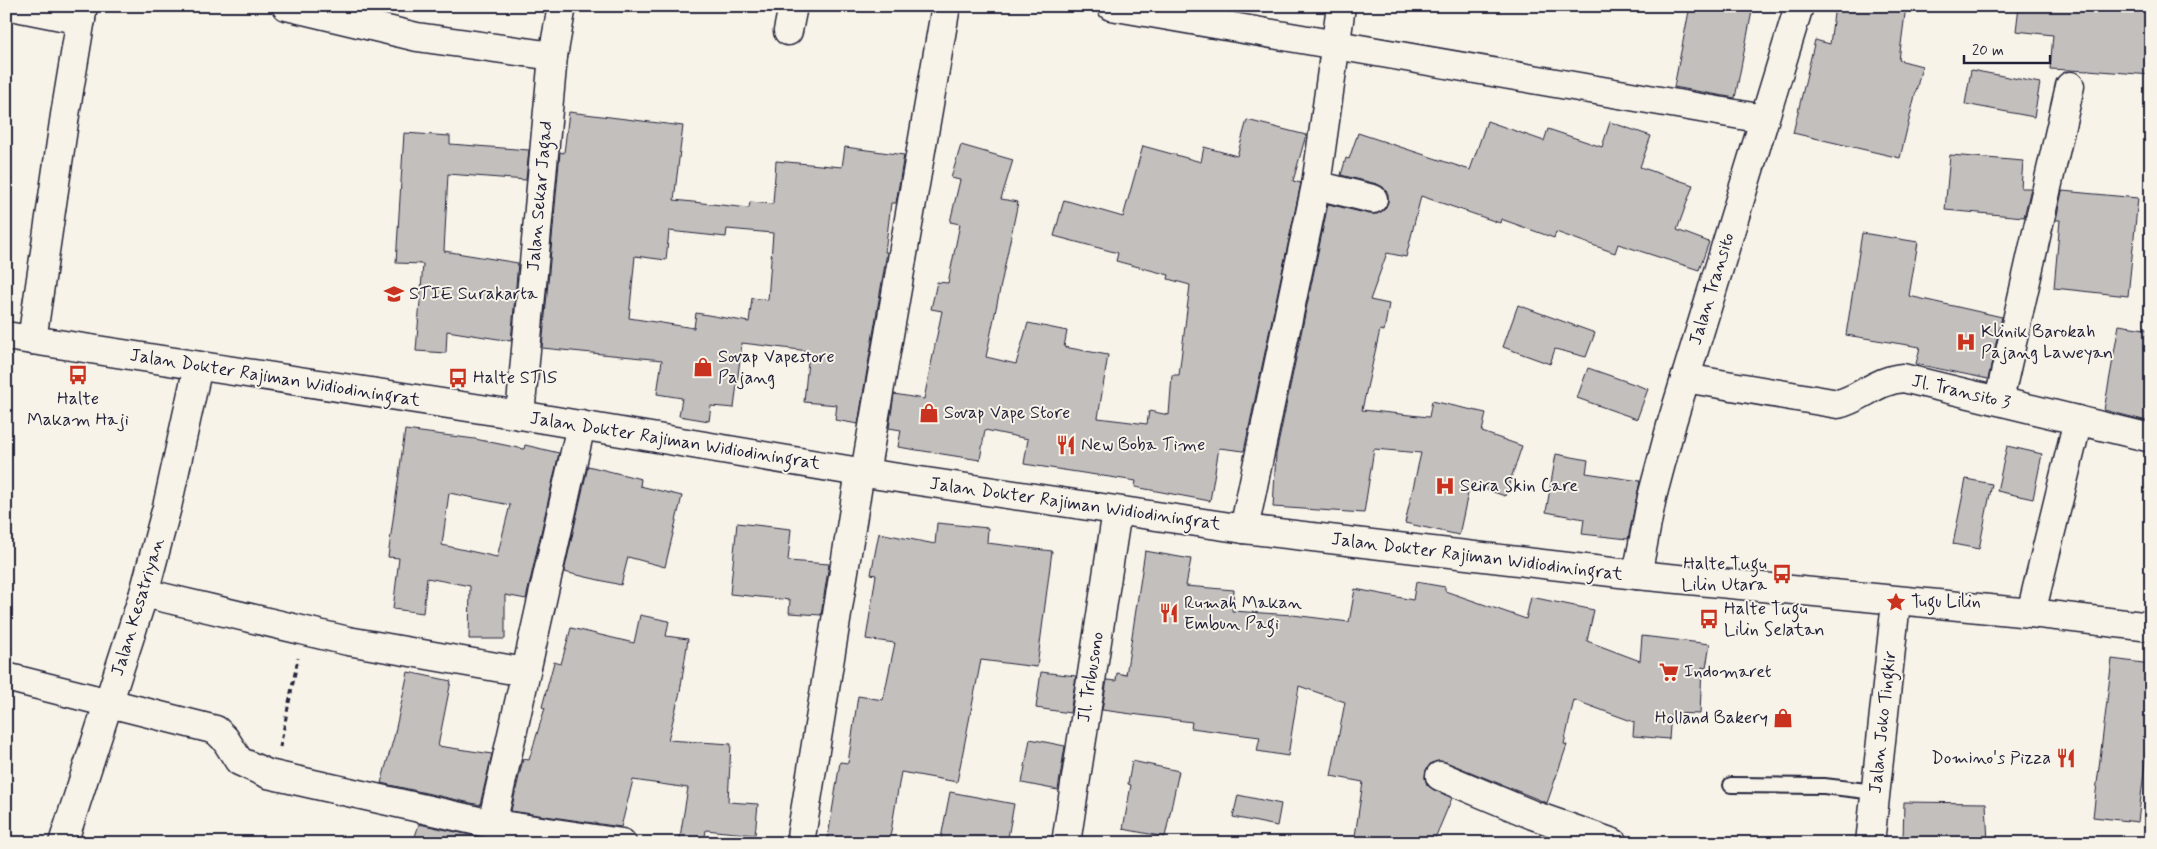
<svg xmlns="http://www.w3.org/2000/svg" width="2157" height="849" viewBox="0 0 2157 849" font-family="Mynerve,sans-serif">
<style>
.building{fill:#c2bfbd;stroke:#22223b;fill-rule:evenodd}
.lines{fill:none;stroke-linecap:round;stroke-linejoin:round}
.lane-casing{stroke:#22223b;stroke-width:18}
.street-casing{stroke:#22223b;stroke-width:31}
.secondary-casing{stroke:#22223b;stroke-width:31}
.primary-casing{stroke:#22223b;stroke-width:31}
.path{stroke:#22223b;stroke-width:3;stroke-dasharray:5 4;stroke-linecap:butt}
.lane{stroke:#f7f3e8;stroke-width:14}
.street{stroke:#f7f3e8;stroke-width:28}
.secondary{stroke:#f7f3e8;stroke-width:28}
.primary{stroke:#f7f3e8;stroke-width:28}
.labels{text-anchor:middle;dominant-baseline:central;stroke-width:4;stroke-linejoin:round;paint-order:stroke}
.street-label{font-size:18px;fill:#22223b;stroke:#f7f3e8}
.poi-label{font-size:18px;fill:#22223b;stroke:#f7f3e8;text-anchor:start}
</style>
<rect width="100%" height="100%" fill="#f7f3e8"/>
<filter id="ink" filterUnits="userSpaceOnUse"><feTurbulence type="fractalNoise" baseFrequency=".02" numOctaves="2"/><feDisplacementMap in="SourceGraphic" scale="10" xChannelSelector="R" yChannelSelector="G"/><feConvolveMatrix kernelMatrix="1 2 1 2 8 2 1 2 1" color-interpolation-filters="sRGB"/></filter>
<g filter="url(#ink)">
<g class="building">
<polygon points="1690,6 1753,6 1735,98 1674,87"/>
<polygon points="1835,6 1906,6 1899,60 1922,66 1900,158 1793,133 1815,40 1830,44"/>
<polygon points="2019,6 2079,6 2125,11 2126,6 2151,6 2151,75 2088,70 2088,71 2050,69 2053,35 2016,31"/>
<polygon points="1971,70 2040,83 2034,117 1965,104"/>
<path d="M569,112L683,126L674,200L749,208L750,202L773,204L776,161L842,167L845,147L904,155L896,203H891L885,252H887L858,424L835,420L837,405L804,402L809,351L742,343L734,408L711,406L709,421L679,416L682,398L657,394L662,360L542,348L560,152L564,153ZM727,229L773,233L768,300L752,298L749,322L696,313L694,328L629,318L635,256L666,260L669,231L726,237Z"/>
<polygon points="1247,120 1306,135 1293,181 1301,183 1244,451 1219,448 1210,501 1135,487 1136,481 1024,464 1028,439 985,430 980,460 898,447 901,430 889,428 894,394 924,399 942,311 931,309 937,282 948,283 960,224 950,222 960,180 951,178 961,145 1013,160 1001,199 1018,202 986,357 1016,364 1028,323 1067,331 1064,347 1108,355 1098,418 1147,424 1149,411 1169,415 1172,375 1179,375 1190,285 1168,279 1169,275 1116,261 1118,253 1054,236 1064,200 1123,217 1143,146 1201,162 1204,147 1237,156"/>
<polygon points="1487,121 1544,141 1548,129 1602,147 1610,122 1651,136 1640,167 1693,185 1677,230 1709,242 1699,270 1618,244 1615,253 1556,232 1554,238 1501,219 1500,223 1421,196 1406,257 1387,253 1370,300 1389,304 1384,331 1380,330 1362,410 1429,417 1432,401 1486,413 1482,432 1522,446 1505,496 1470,484 1459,535 1405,523 1421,453 1374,449 1364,513 1273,507 1276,454 1328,204 1369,214 1377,214 1384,210 1388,202 1388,194 1383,187 1377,184 1341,175 1346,158 1349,159 1358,133 1470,170"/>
<polygon points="404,133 450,136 450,144 529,150 526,180 448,174 444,251 518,263 511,341 447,331 446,353 416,351 423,264 396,263"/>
<polygon points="1950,155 2023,161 2021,188 2031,188 2024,217 1945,210"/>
<polygon points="2062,191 2138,198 2128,296 2054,288 2060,220 2056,220"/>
<polygon points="1862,233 1918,242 1909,296 2002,317 1988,379 1916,364 1920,347 1846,335"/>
<polygon points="1518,305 1595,333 1586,357 1555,349 1550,364 1503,347"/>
<polygon points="2119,325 2151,330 2151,422 2104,410"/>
<polygon points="1588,368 1648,389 1637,419 1577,398"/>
<path d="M405,430L475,439L524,449L525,445L559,453L526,599L505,595V639H469L470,586L427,578L423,613L393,609L399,558L388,557ZM449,493L510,505L497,557L442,545Z"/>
<polygon points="2007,446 2042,454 2033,499 1997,491"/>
<polygon points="1556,454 1588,460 1586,473 1640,481 1628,539 1582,534 1584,519 1546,512"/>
<polygon points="588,466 641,479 640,486 682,496 665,567 628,557 621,585 564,572"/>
<polygon points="1966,479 1992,484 1979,549 1953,544"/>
<polygon points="737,523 791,529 788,561 829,564 821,615 789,613 790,600 730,594"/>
<polygon points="937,523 988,528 987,543 1052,551 1037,667 981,660 957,782 901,772 889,843 827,843 840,762 848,763 858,696 883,700 895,643 866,639 876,575 871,574 879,533 935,544"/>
<polygon points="1145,551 1191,559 1186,586 1234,590 1232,611 1293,615 1349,622 1355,589 1413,600 1416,582 1445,587 1445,591 1526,619 1531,597 1594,610 1587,641 1640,661 1642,636 1710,644 1706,668 1702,667 1700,714 1671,713 1669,739 1633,736 1634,722 1574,700 1564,744 1567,745 1547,803 1446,762 1438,761 1431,763 1426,770 1425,778 1427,785 1434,790 1452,798 1433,843 1354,843 1363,782 1331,776 1345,702 1299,686 1288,756 1257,751 1260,737 1191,728 1192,722 1102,710 1107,680 1116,681 1117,673 1126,675"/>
<polygon points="640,615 669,621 666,636 688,639 680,692 668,740 731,744 728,802 758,804 755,835 706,830 704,843 679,843 688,788 633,780 621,827 511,811 523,759 529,760 545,708 542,707 554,662 561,664 571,628 634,643"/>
<polygon points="2112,659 2151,664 2151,713 2138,822 2093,817"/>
<polygon points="408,672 451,681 438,746 492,754 480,805 381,783 394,737"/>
<polygon points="1041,672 1076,676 1070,713 1036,708"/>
<polygon points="1030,739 1065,746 1058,790 1022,783"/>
<polygon points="1132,761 1179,771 1165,837 1123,829 1131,785 1128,784"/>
<polygon points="950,792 1014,804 1007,843 940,843"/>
<polygon points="1238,795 1281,804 1277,826 1233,817"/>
<polygon points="1904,802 1986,803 1988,843 1903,839"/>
<polygon points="419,824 484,838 514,843 413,843"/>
</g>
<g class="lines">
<defs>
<polyline id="lane" points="1731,785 1824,786 1875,792"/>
<g id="street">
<polyline points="11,6 81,20"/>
<polyline points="286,6 417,37 553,56"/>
<polyline points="1111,6 1764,119"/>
<polyline points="788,31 793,6"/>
<polyline points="1316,185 1373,199"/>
<polyline points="32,340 65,115 83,6"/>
<path d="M1685,378L1838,404C1862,398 1877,380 1903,378L2151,438"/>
<polyline points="1999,400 2070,86"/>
<polyline points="520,415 553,56 562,6"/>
<polyline points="865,473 946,6"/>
<polyline points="1244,529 1316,185 1341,6"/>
<polyline points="144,593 348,641 525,672"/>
<polyline points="2031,613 2078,420"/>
<polyline points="6,677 216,730 225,739 239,761 268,774 487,823 622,843"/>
<polyline points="1440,776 1533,815 1613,843"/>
<polyline points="492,824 581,425"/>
<polyline points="63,843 144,593 167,507 198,366"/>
<polyline points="800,843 860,472"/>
<polyline points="1066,843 1117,511"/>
</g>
<g id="secondary">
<polyline points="1637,575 1652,497 1672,422 1799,6"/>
<polyline points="1870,843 1896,602"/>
</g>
<polyline id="primary" points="6,336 520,415 865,473 1244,529 1637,575 2031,613 2151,627"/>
</defs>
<use href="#lane" class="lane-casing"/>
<use href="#street" class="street-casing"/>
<use href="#secondary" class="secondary-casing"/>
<use href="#primary" class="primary-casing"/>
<polyline class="path" points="280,747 298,658"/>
<use href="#lane" class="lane"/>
<use href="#street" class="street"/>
<use href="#secondary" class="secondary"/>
<use href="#primary" class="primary"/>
</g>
</g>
<defs>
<symbol id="university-bare" viewBox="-9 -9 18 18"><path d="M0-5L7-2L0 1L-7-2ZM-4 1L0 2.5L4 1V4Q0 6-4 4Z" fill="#c8321e" stroke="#f7f3e8" stroke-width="2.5" paint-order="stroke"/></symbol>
<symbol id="hospital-bare" viewBox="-9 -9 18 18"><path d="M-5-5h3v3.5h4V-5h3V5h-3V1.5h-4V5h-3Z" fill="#c8321e" stroke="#f7f3e8" stroke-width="2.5" paint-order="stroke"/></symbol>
<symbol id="shop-bare" viewBox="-9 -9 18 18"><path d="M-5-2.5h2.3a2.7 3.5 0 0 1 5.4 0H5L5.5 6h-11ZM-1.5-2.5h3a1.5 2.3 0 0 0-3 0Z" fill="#c8321e" stroke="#f7f3e8" stroke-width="2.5" paint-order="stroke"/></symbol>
<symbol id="bus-bare" viewBox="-9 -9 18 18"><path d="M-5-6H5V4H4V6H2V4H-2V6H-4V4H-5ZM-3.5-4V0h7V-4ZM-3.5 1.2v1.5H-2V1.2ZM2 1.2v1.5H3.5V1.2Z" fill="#c8321e" stroke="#f7f3e8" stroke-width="2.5" paint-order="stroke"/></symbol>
<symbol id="restaurant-bare" viewBox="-9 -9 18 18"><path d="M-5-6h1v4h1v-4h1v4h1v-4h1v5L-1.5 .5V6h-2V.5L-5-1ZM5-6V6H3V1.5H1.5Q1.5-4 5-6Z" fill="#c8321e" stroke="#f7f3e8" stroke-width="2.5" paint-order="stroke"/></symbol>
<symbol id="sight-bare" viewBox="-9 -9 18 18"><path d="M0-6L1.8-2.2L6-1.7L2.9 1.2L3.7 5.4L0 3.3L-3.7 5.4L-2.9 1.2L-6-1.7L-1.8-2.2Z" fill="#c8321e" stroke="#f7f3e8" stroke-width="2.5" paint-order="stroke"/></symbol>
<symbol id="supermarket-bare" viewBox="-9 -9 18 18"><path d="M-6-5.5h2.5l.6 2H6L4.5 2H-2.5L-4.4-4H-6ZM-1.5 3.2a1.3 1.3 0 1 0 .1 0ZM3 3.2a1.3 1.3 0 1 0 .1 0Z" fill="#c8321e" stroke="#f7f3e8" stroke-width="2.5" paint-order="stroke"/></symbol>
</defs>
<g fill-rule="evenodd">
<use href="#university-bare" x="380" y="280" width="28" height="28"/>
<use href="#hospital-bare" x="1952" y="328" width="28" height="28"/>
<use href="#shop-bare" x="689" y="353" width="28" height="28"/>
<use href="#bus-bare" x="64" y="361" width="28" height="28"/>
<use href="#bus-bare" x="444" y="364" width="28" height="28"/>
<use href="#shop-bare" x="915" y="399" width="28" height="28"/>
<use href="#restaurant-bare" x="1052" y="431" width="28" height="28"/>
<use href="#hospital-bare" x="1431" y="472" width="28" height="28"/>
<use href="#bus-bare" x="1768" y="560" width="28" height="28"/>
<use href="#sight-bare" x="1882" y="588" width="28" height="28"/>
<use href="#restaurant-bare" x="1155" y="599" width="28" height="28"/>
<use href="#bus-bare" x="1695" y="605" width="28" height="28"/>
<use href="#supermarket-bare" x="1655" y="658" width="28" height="28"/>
<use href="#shop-bare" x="1769" y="704" width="28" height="28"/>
<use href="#restaurant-bare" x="2052" y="744" width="28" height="28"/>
</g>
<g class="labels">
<g class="street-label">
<text transform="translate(540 196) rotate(-85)">Jalan Sekar Jagad</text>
<text transform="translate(1712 289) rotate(-73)">Jalan Transito</text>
<text transform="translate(275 378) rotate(9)">Jalan Dokter Rajiman Widiodiningrat</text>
<text transform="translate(1961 392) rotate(13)">Jl. Transito 3</text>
<text transform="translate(675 441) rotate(9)">Jalan Dokter Rajiman Widiodiningrat</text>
<text transform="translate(1075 504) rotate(8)">Jalan Dokter Rajiman Widiodiningrat</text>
<text transform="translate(1477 557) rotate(7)">Jalan Dokter Rajiman Widiodiningrat</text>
<text transform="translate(138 607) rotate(-73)">Jalan Kesatriyan</text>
<text transform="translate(1091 677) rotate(-81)">Jl. Tribusono</text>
<text transform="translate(1883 722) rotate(-84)">Jalan Joko Tingkir</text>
</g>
<g class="poi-label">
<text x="409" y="294">STIE Surakarta</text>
<text x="1981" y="332">Klinik Barokah<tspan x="1981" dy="21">Pajang Laweyan</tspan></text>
<text x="718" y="357">Sovap Vapestore<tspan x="718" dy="21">Pajang</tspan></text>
<text x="473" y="378">Halte STIS</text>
<text x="78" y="399" text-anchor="middle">Halte<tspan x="78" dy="21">Makam Haji</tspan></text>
<text x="944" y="413">Sovap Vape Store</text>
<text x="1081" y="445">New Boba Time</text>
<text x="1460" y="486">Seira Skin Care</text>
<text x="1767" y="564" text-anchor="end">Halte Tugu<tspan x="1767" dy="21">Lilin Utara</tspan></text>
<text x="1911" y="602">Tugu Lilin</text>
<text x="1184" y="603">Rumah Makan<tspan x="1184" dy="21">Embun Pagi</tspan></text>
<text x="1724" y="609">Halte Tugu<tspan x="1724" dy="21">Lilin Selatan</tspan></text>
<text x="1684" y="672">Indomaret</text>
<text x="1768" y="718" text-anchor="end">Holland Bakery</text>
<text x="2051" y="758" text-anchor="end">Domino's Pizza</text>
</g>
</g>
<rect width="2157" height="849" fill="none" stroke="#f7f3e8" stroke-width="25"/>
<rect x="12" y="12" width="2132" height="824" fill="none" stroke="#22223b" stroke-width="2" filter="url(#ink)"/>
<path d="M1964 55v8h86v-8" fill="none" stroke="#22223b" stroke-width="2.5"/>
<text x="1972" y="55" font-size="15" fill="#22223b" stroke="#f7f3e8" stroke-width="4" paint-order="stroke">20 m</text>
</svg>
